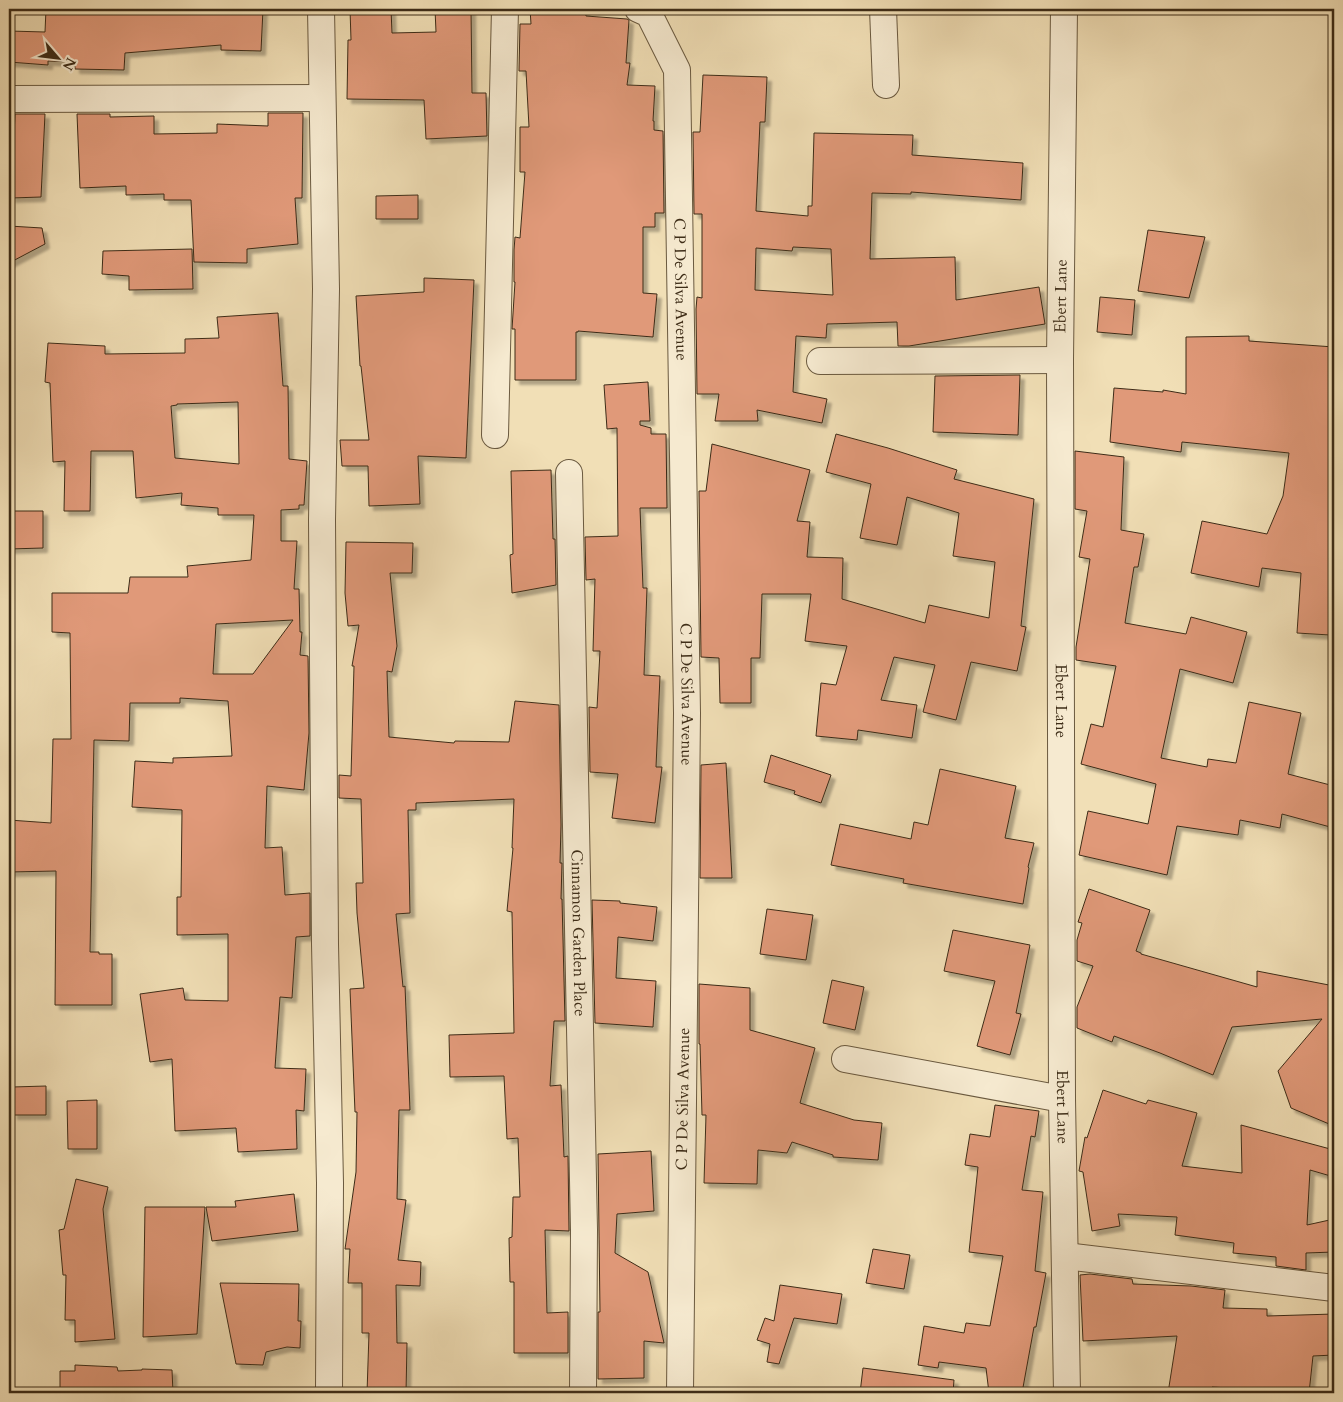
<svg xmlns="http://www.w3.org/2000/svg" width="1343" height="1402" viewBox="0 0 1343 1402" font-family="Cardo,serif">
<style>
.building{fill:#e09979;stroke:#3d2c17;fill-rule:evenodd;filter:url(#shadow)}
.lines{fill:none;stroke-linecap:round;stroke-linejoin:round}
.minor-casing{stroke:#6a593f;stroke-width:28}
.minor{stroke:#f6ead0;stroke-width:26}
.labels{text-anchor:middle;dominant-baseline:central;stroke-width:4;stroke-linejoin:round;paint-order:stroke}
.street-label{font-size:16px;fill:#3d2c17;stroke:#f6ead0}
</style>
<defs>
<filter id="shadow"><feDropShadow dx="4.5" dy="4.5" stdDeviation="1" flood-color="#0004"/></filter>
</defs>
<rect width="100%" height="100%" fill="#f1dfb6"/>
<filter id="stains"><feTurbulence type="fractalNoise" baseFrequency=".004" numOctaves="4"/><feColorMatrix values="0 0 0 0 .2 0 0 0 0 .09 0 0 0 0 .02 0 0 0 .5 -.17"/></filter>
<radialGradient id="worn" r=".72"><stop offset=".6" stop-color="#630" stop-opacity="0"/><stop offset="1" stop-color="#630" stop-opacity=".3"/></radialGradient>
<g class="building">
<polygon points="46,9 263,9 261,51 221,50 221,45 125,53 124,70 75,69 75,62 48,61 48,65 9,62 9,31 45,32"/>
<polygon points="350,9 391,9 392,33 436,32 435,9 471,9 472,93 486,93 487,136 426,139 424,100 347,99 348,40 351,40"/>
<polygon points="530,9 585,9 586,16 627,19 629,20 626,63 630,63 627,85 655,86 653,121 654,121 654,130 663,131 664,213 655,213 655,227 643,227 643,293 657,294 653,337 578,331 578,332 576,332 576,380 515,380 515,329 512,329 515,282 514,282 514,250 515,237 520,238 525,172 520,172 520,127 529,127 526,71 519,71 520,24 531,24"/>
<path d="M703,75L767,77L765,122H760L756,211L808,216V206H812L814,133L913,135L912,155L1023,163L1021,200L911,192V194L872,193L870,259L955,257L956,300L1039,287L1045,324L909,346H898L897,322L827,324L826,338L796,336L793,392L827,399L822,423L757,410L758,421H715L719,394H697L696,309L697,297L702,298V214H694L693,132H700ZM793,247L831,249L833,295L755,290L756,248L792,251Z"/>
<polygon points="268,113 303,113 302,198 295,198 298,244 247,249 247,263 194,262 191,200 164,200 164,194 126,195 126,186 80,188 77,114 110,114 110,117 154,116 154,134 217,133 217,124 268,126"/>
<polygon points="15,114 45,114 41,197 11,198"/>
<polygon points="418,195 418,219 376,219 376,196"/>
<polygon points="9,226 42,228 45,244 9,263"/>
<polygon points="1148,230 1205,237 1189,298 1138,291"/>
<polygon points="192,249 193,289 129,290 129,276 102,274 103,251"/>
<polygon points="424,278 474,280 466,458 418,456 420,504 369,506 368,466 342,466 340,440 369,440 361,366 360,366 356,296 424,292"/>
<polygon points="1100,297 1135,300 1132,335 1097,332"/>
<path d="M278,313L283,386H288L289,459L307,461L304,505H299V509L281,510V541H297L294,589H299L300,632H302L300,655L308,656L309,733L304,790L267,786L265,848L282,847L285,895L310,893V936L296,937L292,998L280,997L275,1068L306,1069L304,1111L296,1110L297,1149L238,1152L236,1128L175,1131L172,1059L150,1062L140,994L183,988L185,1000L228,1001V934L177,935V897H181L182,810L132,807L135,761L173,763V758L232,756L228,701L180,698V703H130L129,741L94,740L90,952H99V954H112V1005H55L56,871L9,872V820L51,823L53,739H71L70,633L52,632V593H128L130,577H188L187,566L251,560L254,515H218V508L181,505L182,493L136,498L133,451H91L90,511H64L65,461L53,462L50,383L45,382L48,343L105,346V354L185,353V339L219,338L217,317ZM238,402L239,464L175,458L171,406L177,405V404ZM293,620L253,674H213L216,624Z"/>
<polygon points="1249,336 1249,341 1334,347 1334,573 1330,635 1297,633 1301,573 1262,568 1259,587 1191,573 1202,521 1267,534 1283,496 1289,453 1182,442 1181,452 1110,442 1114,388 1163,392 1163,390 1186,394 1186,337"/>
<polygon points="1020,375 1018,435 933,432 935,376"/>
<polygon points="648,382 650,421 640,421 640,425 651,428 651,434 666,434 667,508 640,508 643,588 647,588 644,675 660,676 656,767 662,767 655,823 612,818 618,774 590,772 589,707 597,708 600,651 593,651 595,579 586,580 585,537 618,536 617,428 607,429 604,385"/>
<polygon points="836,434 888,448 957,470 954,479 1034,499 1021,626 1026,627 1017,671 971,662 956,720 923,712 935,665 894,657 881,700 917,705 912,738 858,730 857,740 816,736 821,683 836,685 847,646 805,641 811,594 762,594 760,658 751,658 751,703 720,703 719,658 701,657 699,491 706,491 712,444 810,470 797,521 810,522 807,557 843,558 842,599 925,623 929,605 989,618 995,562 953,556 959,513 907,497 897,545 860,538 871,484 826,472"/>
<polygon points="1075,451 1124,457 1121,530 1144,534 1138,567 1134,567 1125,623 1186,634 1191,617 1247,632 1233,683 1180,669 1161,758 1207,767 1208,759 1236,763 1249,702 1301,713 1288,774 1334,786 1334,828 1282,814 1280,828 1240,820 1238,835 1177,826 1167,875 1079,855 1088,811 1148,824 1156,784 1081,764 1091,724 1103,727 1116,666 1076,660 1076,647 1090,559 1079,557 1087,511 1075,509"/>
<polygon points="551,470 553,539 555,539 556,585 512,593 510,555 513,554 511,471"/>
<polygon points="9,511 43,511 43,548 9,549"/>
<polygon points="346,542 413,543 412,573 390,573 397,646 392,672 387,671 389,737 454,743 455,741 509,742 515,701 559,705 561,825 560,863 562,863 561,899 562,899 565,1021 554,1021 550,1086 561,1085 564,1157 568,1156 569,1231 545,1230 547,1313 568,1312 568,1353 514,1353 514,1282 510,1282 509,1238 512,1237 513,1197 520,1197 518,1138 507,1139 504,1076 450,1077 449,1035 514,1033 512,912 507,911 513,848 512,848 514,799 416,803 416,810 408,810 410,913 396,914 403,987 405,986 410,1110 399,1110 397,1199 406,1200 398,1260 421,1262 420,1286 396,1285 397,1343 407,1343 406,1393 367,1393 369,1333 362,1333 362,1283 348,1283 350,1249 345,1249 356,1172 357,1112 355,1112 350,989 364,988 357,913 356,883 363,883 361,799 339,798 339,775 351,776 354,666 352,666 359,625 348,626 345,593"/>
<polygon points="771,755 831,775 821,803 794,794 795,791 764,782"/>
<polygon points="726,763 732,878 700,878 701,765"/>
<polygon points="940,769 1016,786 1005,838 1034,843 1028,867 1029,868 1023,904 903,883 904,879 831,865 840,824 911,839 914,822 928,825"/>
<polygon points="1089,889 1150,910 1136,951 1141,953 1141,954 1257,987 1257,971 1334,986 1334,1126 1291,1108 1278,1071 1322,1019 1232,1027 1213,1075 1160,1053 1114,1036 1112,1042 1077,1028 1077,1007 1093,966 1077,961 1077,940 1082,923 1078,922"/>
<polygon points="592,900 620,901 620,903 657,907 653,941 618,937 616,978 656,981 653,1027 595,1023"/>
<polygon points="767,909 813,915 806,960 760,954"/>
<polygon points="953,930 1030,945 1016,1013 1021,1014 1010,1055 977,1046 995,981 944,971"/>
<polygon points="832,980 864,987 855,1030 823,1023"/>
<polygon points="699,984 750,988 750,1030 815,1048 800,1103 854,1120 882,1123 878,1160 833,1157 833,1155 792,1142 787,1153 758,1150 757,1184 704,1183 706,1115 702,1115 700,1044 699,1044"/>
<polygon points="46,1086 46,1115 13,1115 12,1087"/>
<polygon points="1103,1090 1146,1104 1148,1100 1197,1113 1182,1166 1242,1173 1241,1125 1334,1150 1334,1177 1310,1170 1307,1225 1334,1219 1334,1252 1306,1253 1306,1270 1276,1266 1276,1257 1233,1253 1234,1243 1175,1235 1177,1217 1118,1214 1120,1226 1092,1231 1083,1172 1079,1171 1085,1137 1087,1138"/>
<polygon points="97,1100 97,1149 68,1149 67,1101"/>
<polygon points="995,1105 1039,1111 1035,1137 1031,1136 1022,1190 1043,1192 1035,1271 1046,1273 1036,1327 1034,1327 1022,1393 989,1393 986,1368 939,1362 938,1368 918,1365 924,1326 964,1333 966,1323 990,1326 1003,1256 969,1252 978,1167 965,1165 970,1134 990,1137"/>
<polygon points="651,1151 654,1211 617,1214 615,1253 648,1272 664,1343 644,1341 644,1378 598,1379 598,1312 600,1312 598,1154"/>
<polygon points="76,1179 108,1187 103,1209 115,1339 75,1342 75,1320 65,1320 66,1275 63,1275 59,1230 64,1229"/>
<polygon points="294,1194 298,1231 212,1241 206,1207 236,1207 235,1201"/>
<polygon points="145,1207 205,1207 197,1334 143,1337"/>
<polygon points="873,1249 910,1255 904,1289 866,1283"/>
<polygon points="1090,1274 1132,1279 1133,1284 1191,1286 1225,1290 1223,1308 1267,1309 1267,1316 1334,1314 1334,1355 1313,1356 1309,1393 1280,1393 1280,1391 1212,1387 1211,1393 1168,1393 1177,1336 1083,1341 1080,1275"/>
<polygon points="220,1283 299,1284 298,1321 301,1321 300,1348 287,1347 266,1352 263,1365 236,1364"/>
<polygon points="780,1285 842,1294 837,1324 794,1318 779,1364 767,1362 770,1344 757,1340 765,1318 774,1321"/>
<polygon points="75,1365 117,1367 118,1371 142,1370 142,1369 172,1370 173,1393 60,1393 60,1371 75,1371"/>
<polygon points="863,1368 954,1380 953,1393 860,1393"/>
</g>
<g class="lines">
<defs>
<g id="minor">
<polyline points="321,9 326,289 322,520 325,944 330,1183 329,1393"/>
<path id="s1" d="M638,9L649,14L677,70L687,713L680,1393"/>
<polyline points="883,9 886,85"/>
<path id="s2" d="M1064,9L1060,360L1062,1099L1067,1393"/>
<polyline points="9,99 322,98"/>
<polyline points="820,361 1060,360"/>
<polyline points="495,435 505,9"/>
<path id="s3" d="M569,473L584,1230L583,1393"/>
<polyline points="845,1059 1062,1099"/>
<polyline points="1065,1256 1334,1288"/>
</g>
</defs>
<use href="#minor" class="minor-casing"/>
<use href="#minor" class="minor"/>
</g>
<g class="labels">
<g class="street-label">
<text stroke="none"><textPath href="#s1" startOffset="294">C P De Silva Avenue</textPath></text>
<text transform="translate(1061 296) rotate(-89)">Ebert Lane</text>
<text stroke="none"><textPath href="#s1" startOffset="699">C P De Silva Avenue</textPath></text>
<text stroke="none"><textPath href="#s2" startOffset="692">Ebert Lane</textPath></text>
<text stroke="none"><textPath href="#s3" startOffset="460">Cinnamon Garden Place</textPath></text>
<text transform="translate(683 1099) rotate(-89)">C P De Silva Avenue</text>
<text stroke="none"><textPath href="#s2" startOffset="1098">Ebert Lane</textPath></text>
</g>
</g>
<rect width="1343" height="1402" fill="none" stroke="#f1dfb6" stroke-width="30"/>
<rect x="10" y="10" width="1323" height="1382" fill="none" stroke="#3d2c17" stroke-width="2.5"/>
<rect x="15" y="15" width="1313" height="1372" fill="none" stroke="#3d2c17"/>
<g transform="translate(58 58) rotate(118)" stroke="#f6ead0" stroke-width="4" paint-order="stroke">
<path d="M0-4L9 19L0 12L-9 19Z" fill="#3d2c17"/>
<text y="-8" font-size="14" font-weight="bold" text-anchor="middle" fill="#3d2c17">N</text>
</g>
<rect width="100%" height="100%" filter="url(#stains)"/>
<rect width="100%" height="100%" fill="url(#worn)"/>
</svg>
